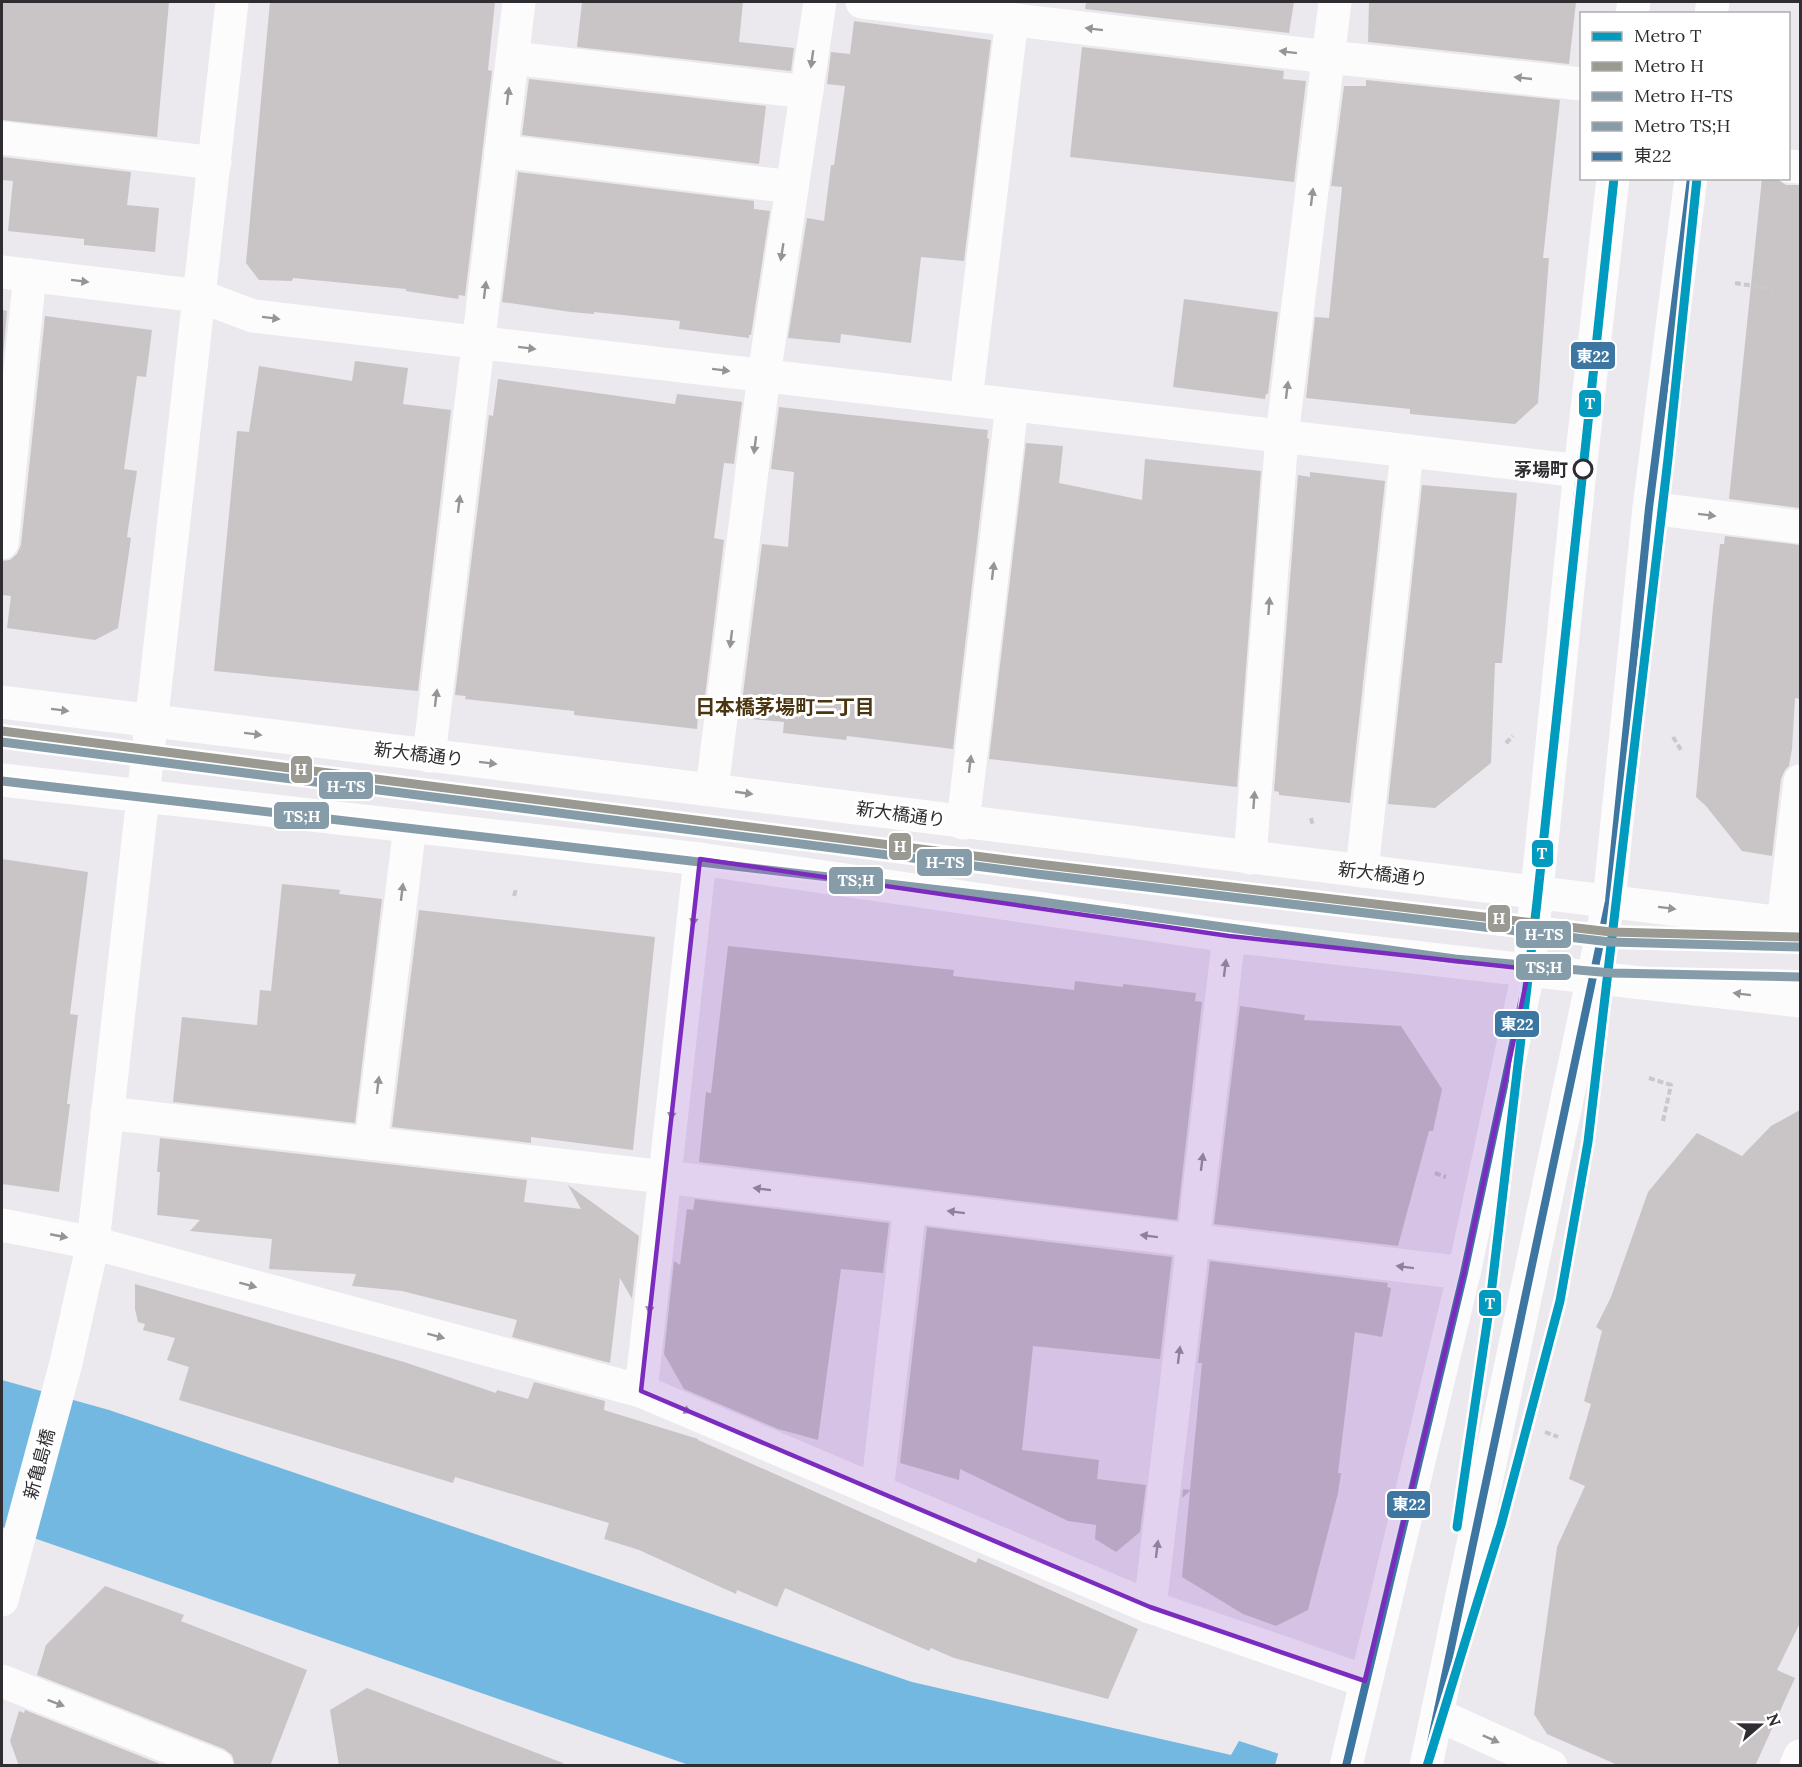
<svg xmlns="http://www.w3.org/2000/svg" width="1802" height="1767" viewBox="0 0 1802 1767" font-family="Lora,'Noto Sans JP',serif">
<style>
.water{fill:#73b8e1}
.pier{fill:#ebe8ee}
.building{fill:#c9c5c7}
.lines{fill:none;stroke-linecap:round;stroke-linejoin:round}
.path{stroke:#c9c8ca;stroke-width:4;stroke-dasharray:6 3;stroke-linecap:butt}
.minor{stroke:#fcfcfc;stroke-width:33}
.major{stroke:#fcfcfc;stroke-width:33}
.bus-1-casing{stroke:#fff;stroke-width:12}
.bus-1{stroke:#3d76a1;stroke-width:8}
.metro-1-casing{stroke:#fff;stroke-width:14}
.metro-2-casing{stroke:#fff;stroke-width:14}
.metro-3-casing{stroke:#fff;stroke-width:14}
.metro-4-casing{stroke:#fff;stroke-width:14}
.metro-1{stroke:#009bbf;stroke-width:9}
.metro-2{stroke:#9a9a93;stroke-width:9}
.metro-3{stroke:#869ca8;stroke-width:9}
.metro-4{stroke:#869ca8;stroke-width:9}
.oneway{fill:#969496}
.marked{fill:#7b2cbf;fill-opacity:0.2;stroke:#7b2cbf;stroke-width:4.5;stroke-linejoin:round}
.stop-dot{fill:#fff;stroke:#2f2d31;stroke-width:3}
.labels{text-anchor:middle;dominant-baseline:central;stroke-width:6;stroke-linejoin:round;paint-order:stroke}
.stop-label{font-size:18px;font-weight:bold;fill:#2f2d31;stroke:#fff;text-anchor:end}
.street-label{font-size:18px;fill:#2f2d31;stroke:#fff}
.neighbourhood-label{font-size:20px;font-weight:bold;fill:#4b3510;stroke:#fff}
.line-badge{stroke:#fff;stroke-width:2}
.badge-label{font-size:16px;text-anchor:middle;font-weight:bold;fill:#fff}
</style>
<rect width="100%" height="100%" fill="#ebe8ee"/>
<polygon class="water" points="2,1380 109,1410 912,1682 1231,1755 1239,1741 1314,1765 689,1765 2,1527"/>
<polygon class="pier" points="1279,1751 1315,1763 1317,1766 1275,1765"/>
<g class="building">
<polygon points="2,2 169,2 157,137 2,120"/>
<polygon points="270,2 495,2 488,70 492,71 465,296 459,295 458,299 406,291 406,289 293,278 292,281 259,280 246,263"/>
<polygon points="582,2 743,2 739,42 794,48 791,71 577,47"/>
<polygon points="1086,2 1294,2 1289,33 1085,9"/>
<polygon points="1369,2 1576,2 1569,64 1368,42"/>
<polygon points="854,21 991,40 964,261 921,257 911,343 841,334 840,343 788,338 807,218 824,221 831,165 834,165 845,86 827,84 831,52 850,54"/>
<polygon points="1082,47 1284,71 1283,79 1306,81 1294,182 1070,157"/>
<polygon points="529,79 766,106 759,164 522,135"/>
<polygon points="1366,80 1560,100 1543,258 1549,258 1538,403 1515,424 1410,414 1410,409 1306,398 1315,317 1329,318 1342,187 1331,186 1344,86 1366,86"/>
<polygon points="2,157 131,172 127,205 159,208 155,252 84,245 84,239 8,231 13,181 2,180"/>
<polygon points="518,172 754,201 754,209 770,211 751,335 749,335 749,338 679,329 680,321 594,312 594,314 571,312 502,302"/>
<polygon points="1762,178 1775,178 1786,185 1800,185 1800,508 1729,499"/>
<polygon points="1184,299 1278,312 1268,394 1266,394 1265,399 1173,387"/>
<polygon points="2,310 7,311 2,367"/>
<polygon points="45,316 152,330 146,377 137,376 124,469 137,471 127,537 131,538 118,628 95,640 7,628 11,596 2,595 2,561 10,560 17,554 21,545"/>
<polygon points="355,361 408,368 403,404 451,410 418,691 214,671 237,431 249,432 259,366 352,381"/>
<polygon points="498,379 675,404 677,394 742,402 734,464 724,463 714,538 724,540 703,713 698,713 697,729 574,715 574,711 465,699 466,696 455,695 489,415 493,416"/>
<polygon points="779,407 988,430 987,438 989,439 953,749 847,736 846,740 783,733 784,722 740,718 762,544 788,547 794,472 771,469"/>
<polygon points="1026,443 1063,446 1059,483 1142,500 1145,459 1261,471 1237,787 989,759"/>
<polygon points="1310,472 1385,481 1350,803 1279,795 1279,792 1274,791 1298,475 1310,477"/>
<polygon points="1422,485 1517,493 1502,663 1495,663 1491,763 1435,808 1388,804"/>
<polygon points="1725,536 1800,545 1800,699 1795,698 1792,749 1789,766 1785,770 1781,779 1772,856 1742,851 1706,806 1696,797 1713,607 1720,544 1724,544"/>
<polygon points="2,859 88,872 70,1014 78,1015 67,1104 70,1104 59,1192 2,1184"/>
<polygon points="282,884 340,890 339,894 382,899 355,1123 173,1102 182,1017 257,1025 260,990 271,991"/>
<polygon points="419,910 655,937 633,1150 531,1137 531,1143 392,1127"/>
<polygon points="728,946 954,970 953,976 1074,990 1075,981 1123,987 1123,984 1196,993 1195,1001 1202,1002 1177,1220 699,1162 706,1092 711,1093"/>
<polygon points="1240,1006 1305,1015 1304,1020 1401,1026 1442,1089 1433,1131 1429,1131 1398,1246 1214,1224"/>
<polygon points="1800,1110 1800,1623 1777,1670 1795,1678 1755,1766 1620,1766 1547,1734 1534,1714 1557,1547 1585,1486 1569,1479 1591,1404 1584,1401 1602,1331 1596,1327 1611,1297 1648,1192 1697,1133 1742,1156 1771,1126"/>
<polygon points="160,1138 527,1180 524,1202 581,1209 568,1185 639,1236 632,1299 620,1278 610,1363 512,1337 517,1320 402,1291 352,1286 356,1274 269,1269 272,1239 190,1231 200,1220 157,1215 160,1172 157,1172"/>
<polygon points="695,1199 889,1223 883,1273 841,1269 818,1440 778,1429 684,1389 664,1354 674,1261 680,1265 687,1209 693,1210"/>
<polygon points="927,1227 1172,1257 1160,1359 1033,1346 1022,1450 1099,1460 1097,1479 1146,1485 1140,1532 1116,1552 1095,1539 1096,1525 1068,1521 960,1469 959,1480 900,1463"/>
<polygon points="1210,1261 1388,1283 1387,1287 1391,1288 1382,1337 1355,1332 1338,1473 1341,1473 1338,1493 1308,1610 1276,1626 1243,1614 1182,1577 1190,1491 1182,1498 1183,1489 1190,1490 1202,1363 1198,1363"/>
<polygon points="135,1284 404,1362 496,1393 497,1390 528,1399 534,1382 605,1401 604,1410 698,1439 698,1440 976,1563 978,1558 1138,1629 1108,1699 954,1658 931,1648 929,1651 785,1588 777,1607 737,1590 736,1594 639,1550 604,1539 609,1523 455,1477 453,1483 179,1400 189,1367 167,1360 175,1338 143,1330 145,1324 138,1322 135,1309"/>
<polygon points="105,1586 184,1615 181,1621 307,1670 270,1766 235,1766 232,1755 224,1749 37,1675 46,1645"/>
<polygon points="367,1688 563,1763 563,1766 339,1766 330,1710"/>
<polygon points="25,1710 165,1766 19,1766 10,1741 19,1711 24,1713"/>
</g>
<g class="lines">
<g class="path">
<polyline points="1735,283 1773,289"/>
<polyline points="1673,737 1681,750"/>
<polyline points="1506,743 1513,736"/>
<polyline points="1311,818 1313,826"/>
<polyline points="514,896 516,889"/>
<polyline points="1649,1078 1671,1085 1663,1121"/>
<polyline points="1435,1173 1446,1177"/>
<polyline points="1545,1432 1558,1437"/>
</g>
<g class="minor">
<polyline points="862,2 1329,57 1582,84"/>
<polyline points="513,58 807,92"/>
<polyline points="2,138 215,163"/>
<polyline points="501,151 792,187"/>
<polyline points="1788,166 1800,167"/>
<polyline points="2,272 200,296 253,316 1580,471"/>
<polyline points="966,399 1012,19"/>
<polyline points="1649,508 1800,527"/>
<polyline points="2,543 30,275"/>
<polyline points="429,756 519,2"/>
<polyline points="712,789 764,375 820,2"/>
<polyline points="963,823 1012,405"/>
<polyline points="1250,858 1282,436 1335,2"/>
<polyline points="1362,871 1407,451"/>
<polyline points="1783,923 1800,781"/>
<polyline points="107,1113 665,1177 1464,1273"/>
<polyline points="371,1143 410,826"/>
<polyline points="2,1225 93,1243 641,1391 1150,1607 1365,1681"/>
<polyline points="641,1391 700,859"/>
<polyline points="877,1491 910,1207"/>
<polyline points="2,1600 66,1363 93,1243 232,2"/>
<polyline points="1150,1607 1229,936"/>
<polyline points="2,1681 217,1766"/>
<polyline points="1438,1715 1551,1766"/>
<polyline points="1796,1766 1800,1756"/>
</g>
<g class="major">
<polyline points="1632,14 1634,2"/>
<polyline points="1711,14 1713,2"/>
<polyline points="2,702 1800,925"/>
<polyline points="2,780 700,859 1229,936 1800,1001"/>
<polyline points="1346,1766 1464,1273 1529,969 1580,471 1613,178"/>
<polyline points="1426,1766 1609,901 1649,508 1691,178"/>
</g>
<defs>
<g id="bus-1">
<polyline points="1346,1766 1464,1273 1529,969 1580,471 1613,178"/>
<polyline points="1426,1766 1609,901 1649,508 1691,178"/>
</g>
</defs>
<use href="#bus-1" class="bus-1-casing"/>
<use href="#bus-1" class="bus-1"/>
<defs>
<g id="metro-1">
<polyline points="1457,1527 1490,1303 1537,902 1614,178"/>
<polyline points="1427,1766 1501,1525 1560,1301 1588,1142 1668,459 1697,178"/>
</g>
<polyline id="metro-2" points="2,731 1038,864 1611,932 1800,937"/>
<polyline id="metro-3" points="2,742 1037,874 1610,942 1800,947"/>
<polyline id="metro-4" points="2,781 1035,901 1455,959 1612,973 1800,977"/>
</defs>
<use href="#metro-1" class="metro-1-casing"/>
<use href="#metro-2" class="metro-2-casing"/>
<use href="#metro-3" class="metro-3-casing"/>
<use href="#metro-4" class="metro-4-casing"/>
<use href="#metro-1" class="metro-1"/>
<use href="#metro-2" class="metro-2"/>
<use href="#metro-3" class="metro-3"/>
<use href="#metro-4" class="metro-4"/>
</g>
<defs><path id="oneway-solid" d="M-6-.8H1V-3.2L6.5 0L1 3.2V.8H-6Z" transform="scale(1.5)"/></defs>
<g class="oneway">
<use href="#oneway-solid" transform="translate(1094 29) rotate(-173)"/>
<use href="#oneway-solid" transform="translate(1288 52) rotate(-173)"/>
<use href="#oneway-solid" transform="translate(812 59) rotate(98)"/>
<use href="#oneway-solid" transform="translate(1523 78) rotate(-174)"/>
<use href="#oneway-solid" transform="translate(508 96) rotate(-83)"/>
<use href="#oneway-solid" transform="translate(1312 197) rotate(-83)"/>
<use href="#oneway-solid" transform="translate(782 252) rotate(99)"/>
<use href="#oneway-solid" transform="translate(80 281) rotate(7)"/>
<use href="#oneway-solid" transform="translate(485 290) rotate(-83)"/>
<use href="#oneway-solid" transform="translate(271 318) rotate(7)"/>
<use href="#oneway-solid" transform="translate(527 348) rotate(7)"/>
<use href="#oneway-solid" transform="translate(721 370) rotate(7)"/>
<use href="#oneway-solid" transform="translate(1287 390) rotate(-83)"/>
<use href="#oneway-solid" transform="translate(755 445) rotate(97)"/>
<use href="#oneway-solid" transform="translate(459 504) rotate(-83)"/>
<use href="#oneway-solid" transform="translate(1707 515) rotate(7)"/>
<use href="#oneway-solid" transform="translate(993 571) rotate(-83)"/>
<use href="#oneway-solid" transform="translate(1269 606) rotate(-86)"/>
<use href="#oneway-solid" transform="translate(731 639) rotate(97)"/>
<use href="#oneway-solid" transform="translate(436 698) rotate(-83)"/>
<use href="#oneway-solid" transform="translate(60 710) rotate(7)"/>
<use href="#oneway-solid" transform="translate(253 734) rotate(7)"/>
<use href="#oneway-solid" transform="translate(488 763) rotate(7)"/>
<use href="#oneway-solid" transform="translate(970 764) rotate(-83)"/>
<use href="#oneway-solid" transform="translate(744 793) rotate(8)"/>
<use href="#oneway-solid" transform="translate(1254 800) rotate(-86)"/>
<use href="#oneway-solid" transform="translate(402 892) rotate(-83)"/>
<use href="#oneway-solid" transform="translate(1667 908) rotate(7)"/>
<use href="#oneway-solid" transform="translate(694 917) rotate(96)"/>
<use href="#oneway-solid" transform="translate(1225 968) rotate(-83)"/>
<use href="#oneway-solid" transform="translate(1742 994) rotate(-173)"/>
<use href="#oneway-solid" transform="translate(378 1085) rotate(-83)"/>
<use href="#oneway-solid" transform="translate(672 1111) rotate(96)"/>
<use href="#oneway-solid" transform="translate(1202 1162) rotate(-83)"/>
<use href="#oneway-solid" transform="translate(762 1189) rotate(-173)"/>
<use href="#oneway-solid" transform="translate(956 1212) rotate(-173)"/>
<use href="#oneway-solid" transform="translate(59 1236) rotate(11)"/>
<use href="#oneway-solid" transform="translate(1149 1236) rotate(-173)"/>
<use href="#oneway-solid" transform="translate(1405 1267) rotate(-173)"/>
<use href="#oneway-solid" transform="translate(248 1285) rotate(15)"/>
<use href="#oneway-solid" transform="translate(650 1305) rotate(96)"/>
<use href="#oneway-solid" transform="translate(436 1336) rotate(15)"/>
<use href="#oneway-solid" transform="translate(1179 1355) rotate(-83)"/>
<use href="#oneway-solid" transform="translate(683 1409) rotate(23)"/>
<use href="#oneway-solid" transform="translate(1157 1549) rotate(-83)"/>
<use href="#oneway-solid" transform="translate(56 1703) rotate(21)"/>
<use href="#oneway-solid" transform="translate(1491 1739) rotate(24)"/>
</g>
<path class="marked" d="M700,859L1229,936L1529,969L1464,1273L1365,1681L1150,1607L641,1391Z"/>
<circle class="stop-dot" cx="1583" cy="469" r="9"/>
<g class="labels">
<g class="stop-label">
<text x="1568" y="469">茅場町</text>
</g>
<g class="street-label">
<text transform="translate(419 754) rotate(7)">新大橋通り</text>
<text transform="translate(901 814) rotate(8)">新大橋通り</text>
<text transform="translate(1383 874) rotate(7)">新大橋通り</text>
<text transform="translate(39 1464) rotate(-75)">新亀島橋</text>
</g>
<g class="neighbourhood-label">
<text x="785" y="706">日本橋茅場町二丁目</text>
</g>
</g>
<g class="line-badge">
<rect x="1570" y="341" width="46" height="29" rx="6" fill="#3d76a1"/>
<rect x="1578" y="389" width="24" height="29" rx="6" fill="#009bbf"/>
<rect x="290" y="755" width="23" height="29" rx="6" fill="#9a9a93"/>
<rect x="318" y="771" width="56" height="29" rx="6" fill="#869ca8"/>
<rect x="273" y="801" width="57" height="29" rx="6" fill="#869ca8"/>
<rect x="888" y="832" width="24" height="29" rx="6" fill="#9a9a93"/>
<rect x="1531" y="839" width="23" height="29" rx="6" fill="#009bbf"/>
<rect x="916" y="848" width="57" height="29" rx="6" fill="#869ca8"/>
<rect x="828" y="866" width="56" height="29" rx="6" fill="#869ca8"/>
<rect x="1487" y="904" width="24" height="29" rx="6" fill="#9a9a93"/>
<rect x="1515" y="920" width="57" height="29" rx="6" fill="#869ca8"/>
<rect x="1515" y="953" width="57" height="28" rx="6" fill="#869ca8"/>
<rect x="1494" y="1010" width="46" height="28" rx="6" fill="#3d76a1"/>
<rect x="1478" y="1289" width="24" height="28" rx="6" fill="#009bbf"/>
<rect x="1386" y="1490" width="45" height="29" rx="6" fill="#3d76a1"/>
</g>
<g class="badge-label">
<text x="1593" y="362">東22</text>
<text x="1590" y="409">T</text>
<text x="301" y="775">H</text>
<text x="346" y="792">H-TS</text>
<text x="302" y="822">TS;H</text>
<text x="900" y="852">H</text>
<text x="1542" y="859">T</text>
<text x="945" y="868">H-TS</text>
<text x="856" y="886">TS;H</text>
<text x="1499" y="924">H</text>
<text x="1544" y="940">H-TS</text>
<text x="1544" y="973">TS;H</text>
<text x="1517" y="1030">東22</text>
<text x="1490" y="1309">T</text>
<text x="1409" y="1510">東22</text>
</g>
<rect width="1802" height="1767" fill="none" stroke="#2f2d31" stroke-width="6"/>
<rect x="1580" y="12" width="210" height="168" fill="#ffffff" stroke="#acabad" stroke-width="1.5"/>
<rect x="1592" y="32" width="30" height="9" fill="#009bbf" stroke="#acabad" stroke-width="1.5"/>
<text x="1634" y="42" font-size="18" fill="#2f2d31">Metro T</text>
<rect x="1592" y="62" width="30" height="9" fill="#9a9a93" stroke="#acabad" stroke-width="1.5"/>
<text x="1634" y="72" font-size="18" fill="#2f2d31">Metro H</text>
<rect x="1592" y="92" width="30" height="9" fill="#869ca8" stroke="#acabad" stroke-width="1.5"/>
<text x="1634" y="102" font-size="18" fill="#2f2d31">Metro H-TS</text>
<rect x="1592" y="122" width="30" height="9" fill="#869ca8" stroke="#acabad" stroke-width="1.5"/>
<text x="1634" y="132" font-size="18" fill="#2f2d31">Metro TS;H</text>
<rect x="1592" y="152" width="30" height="9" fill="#3d76a1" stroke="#acabad" stroke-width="1.5"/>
<text x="1634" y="162" font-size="18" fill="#2f2d31">東22</text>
<g transform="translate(1760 1725) rotate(70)" stroke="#ffffff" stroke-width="4.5" paint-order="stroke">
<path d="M0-4.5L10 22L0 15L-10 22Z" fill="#2f2d31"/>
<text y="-9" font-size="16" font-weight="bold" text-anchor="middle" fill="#2f2d31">N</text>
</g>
</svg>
